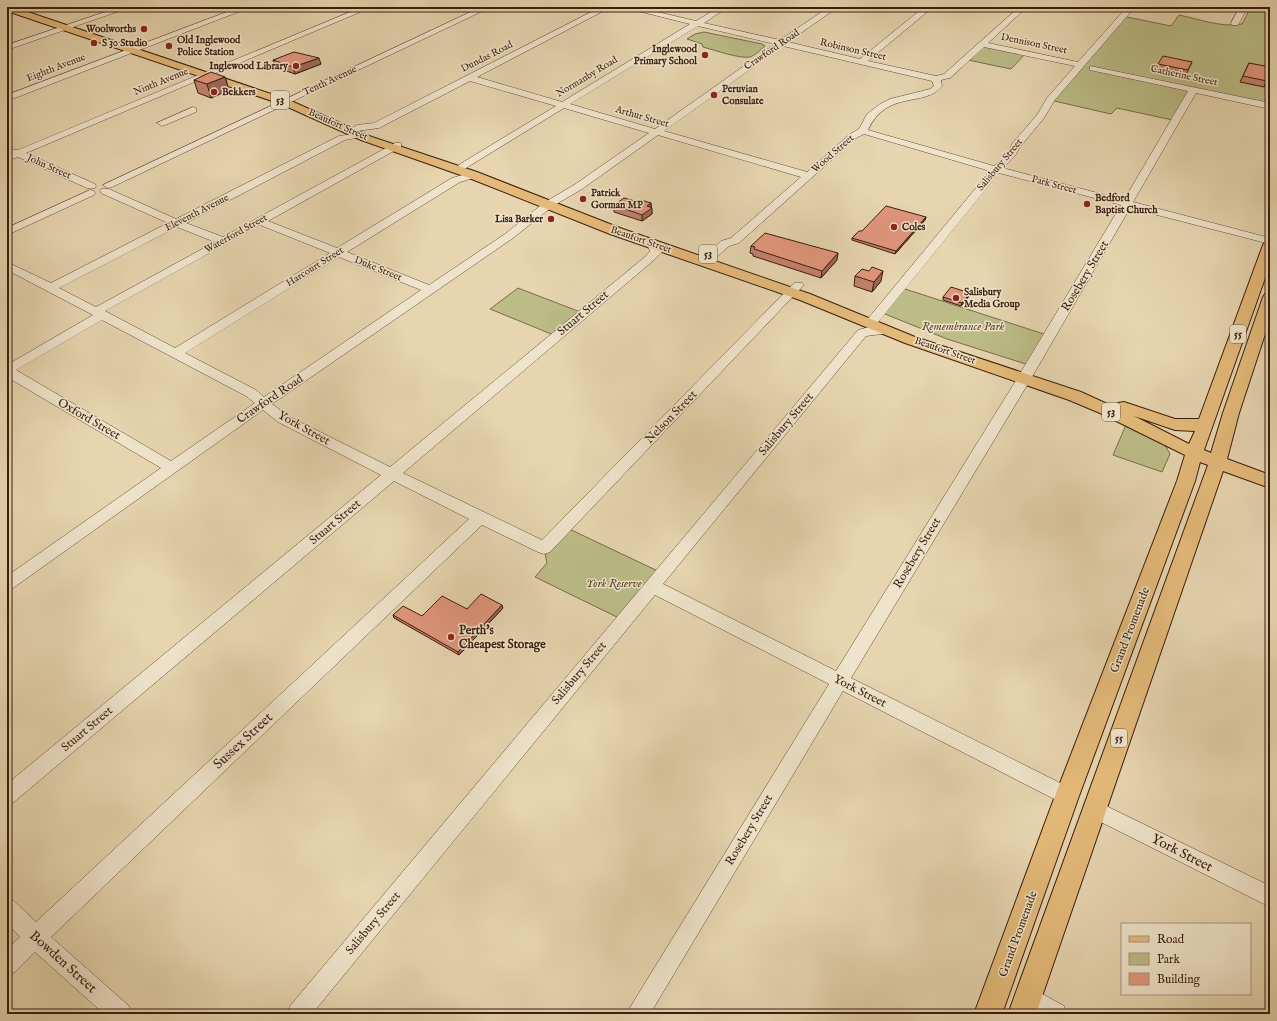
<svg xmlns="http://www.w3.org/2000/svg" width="1277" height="1021" viewBox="0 0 1277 1021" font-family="'IM FELL English',serif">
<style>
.green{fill:#bbbc86;stroke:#7a6c4a}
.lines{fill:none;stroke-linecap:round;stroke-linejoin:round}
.minor-casing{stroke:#654b36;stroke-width:1}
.major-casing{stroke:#3a1d0d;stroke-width:2}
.minor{fill:#efe4cb;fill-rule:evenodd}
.major{fill:#e3ba78;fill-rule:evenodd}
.wall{fill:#c2816c;stroke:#3a1d0d}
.shaded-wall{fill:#9e6958;stroke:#3a1d0d}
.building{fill:#e1967d;stroke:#3a1d0d}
.poi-dot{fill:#8f2418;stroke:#efe4cb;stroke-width:1.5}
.labels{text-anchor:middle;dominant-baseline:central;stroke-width:3;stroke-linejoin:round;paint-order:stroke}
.far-poi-label{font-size:10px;font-weight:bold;fill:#3a1d0d;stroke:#efe4cb;text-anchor:start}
.far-street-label{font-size:10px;fill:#3a1d0d;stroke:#efe4cb}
.shield{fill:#efe4cb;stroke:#705946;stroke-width:1}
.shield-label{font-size:11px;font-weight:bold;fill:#3a1d0d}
.street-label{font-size:12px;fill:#3a1d0d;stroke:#efe4cb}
.park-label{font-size:12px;font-style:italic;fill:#5a452b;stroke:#efe4cb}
.poi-label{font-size:12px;font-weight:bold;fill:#3a1d0d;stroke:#efe4cb;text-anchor:start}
.near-street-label{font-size:14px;fill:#3a1d0d;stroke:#efe4cb}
</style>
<rect width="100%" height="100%" fill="#e6d5af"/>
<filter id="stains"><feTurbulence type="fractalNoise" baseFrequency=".005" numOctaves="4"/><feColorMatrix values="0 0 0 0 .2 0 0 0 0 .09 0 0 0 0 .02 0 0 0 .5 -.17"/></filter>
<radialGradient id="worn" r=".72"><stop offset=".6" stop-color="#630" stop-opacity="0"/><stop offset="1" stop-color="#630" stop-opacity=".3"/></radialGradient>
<g class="green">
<path d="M1251,7H1270V106L1194,89L1177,121L1117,108L1111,114L1050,100L1122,16L1171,26L1179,15C1199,19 1222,28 1242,24Z"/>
<path d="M704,32L762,44L765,46C761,50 755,55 750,57C740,59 714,50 703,47L702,44L687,39L695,34Z"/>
<polygon points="983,44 1026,53 1011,69 968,60"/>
<polygon points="899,287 1050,336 1032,366 947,339 880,312"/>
<polygon points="518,288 583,313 556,336 490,309"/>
<polygon points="1126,425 1165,445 1170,454 1162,472 1113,455"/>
<polygon points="565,527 662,573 623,620 535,577 547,563 544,548"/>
</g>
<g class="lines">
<defs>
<g id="minor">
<polygon points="120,7 131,7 7,50 7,45"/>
<polygon points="240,7 251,7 7,101 7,95"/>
<polygon points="362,7 372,7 26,153 95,184 96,186 95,188 87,188 18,157 7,161 10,149 18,150"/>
<polygon points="481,7 491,7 112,187 108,188 103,185"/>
<path d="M601,7H611L477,77L562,102L690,24L622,7H636L696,21L719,7H728L704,23L780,40L829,7H838L788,42L860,59L924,7H933L868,61L936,76L944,74L1019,7H1027L988,43L1078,62L1127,7H1135L1054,101L1044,118L1020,147L1015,156L1003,168L1124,200L1188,91L1090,70V66L1270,103V109L1196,93L1133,202L1270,238V244L1130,208L1029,382L851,678L1074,790L1077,796L1074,802L1067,805L1060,802L843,691L650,1014H626L829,684L655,595L312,1014H287L290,1006L858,330L869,327L864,324L866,321L990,171L864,134L856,138L739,243L729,246L709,264L705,265L699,262L721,241L731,238L801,177L658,135L582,189L553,206L513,238L272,404L288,416L390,467L646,256L650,251L647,244L649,242H657L662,252L654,260L403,473L542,540L794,283H802L804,285L802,287L550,552L544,554L538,552L482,525L51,937L129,1006L132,1014H104L35,952L15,972L7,975V949L20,937L7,923V898L14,901L36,922L469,519L394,481L14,802L7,805V784L381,475L278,422L263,410L13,588L7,590V576L161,468L7,377V365L93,315L7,270V262L51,283L168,223L101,193L100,191L101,189H109L176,219L339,136L361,133V137L345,140L186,223L223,237L395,143H401V147L268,221L337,248L452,178L473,172L477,173L478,175L477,177L460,182L347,252L429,285L505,234L545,202L574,185L649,133L564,108L466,168H460L458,166L460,164L556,106L470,81L379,128L357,131L352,128L357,125L374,123ZM698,26L775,44L655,129L570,104ZM783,46L932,81L934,86L930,89L890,99L880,104L867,114L859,129L850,134L807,172L664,131ZM984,47L1075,66L1047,98L1037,115L1012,144L1008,153L994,166L868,130C887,89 925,108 942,86L941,80L950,78ZM999,173L1121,205L1015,382L836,671L663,584L866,336L890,333L892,330L890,327L875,326ZM260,225L330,253L175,348L105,311ZM177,227L215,242L96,307L59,288ZM339,257L421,290L264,397L256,390L185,353ZM102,320L246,396L255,403L171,461L16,370Z"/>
<polygon points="1240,7 1248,7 1238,25 1232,25 1231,23"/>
<polygon points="193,107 196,108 196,112 165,125 162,126 157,123"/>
<polygon points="90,190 94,191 95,193 94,195 7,235 7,228"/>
<polygon points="1094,800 1270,886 1270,907 1087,815 1084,809 1087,803"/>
<path d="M1028,986L1064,1006L1067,1014C1048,1014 1025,1018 1017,997L1020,989Z"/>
</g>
<path id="major" d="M7,7H13L289,100L369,136L477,172L620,228L810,294L915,337L1081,392L1116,408L1118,403L1124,402L1175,419H1199L1263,245L1265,242L1270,241V264L1204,450L1211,453L1223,413L1263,297L1265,294L1270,293V319L1239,413L1227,459L1270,475V488L1223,471L1036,1014H1008L1208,465L1200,462L1195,481L1079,796L1002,1014H974L1055,796L1177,481L1185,455L1100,413L1069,400L905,343L800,300L610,234L469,178L361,140L281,104L7,11ZM1134,416L1175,430L1195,431L1189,444Z"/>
</defs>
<use href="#minor" class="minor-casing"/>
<use href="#major" class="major-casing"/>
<use href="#minor" class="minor"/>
<use href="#major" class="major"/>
</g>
<g class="wall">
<polygon points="273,60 321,64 295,74 275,67"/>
<polygon points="1192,62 1185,77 1155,71 1158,64"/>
<polygon points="1249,63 1270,73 1264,87 1240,82"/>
<polygon points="225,77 229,90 211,98 198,93 194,80"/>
<polygon points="638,202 651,203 652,214 642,221 614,212 614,205"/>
<polygon points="926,217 925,220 895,254 852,240 852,238 862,231"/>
<polygon points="751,246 837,260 821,278 753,256 753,254 750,253"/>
<polygon points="855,276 881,281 872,292 854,286"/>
<polygon points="970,293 969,296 961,306 943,300 943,297"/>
<polygon points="503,608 459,655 394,618 393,615 422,616 467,609"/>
</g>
<g class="shaded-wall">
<polygon points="319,58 321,64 295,74 293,67"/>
<polygon points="225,77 229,90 211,98 207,84"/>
<polygon points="651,203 651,208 652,208 652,214 642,221 642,215 647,206"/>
<polygon points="926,217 925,220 895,254 896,251"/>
<polygon points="838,253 837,260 821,278 822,271"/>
<polygon points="883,271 881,281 872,292 874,282"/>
<polygon points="970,293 969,296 961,306 962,303"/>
<polygon points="502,605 503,608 459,655 458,652"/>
</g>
<g class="building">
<polygon points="294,52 319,58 293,67 273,60"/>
<polygon points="1163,56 1192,62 1188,70 1158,64"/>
<polygon points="1249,63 1270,67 1270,73 1267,81 1243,76"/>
<polygon points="211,72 225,77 207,84 194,80"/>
<polygon points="624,198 638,202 641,200 651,203 647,206 652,208 642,215 614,205"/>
<polygon points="886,206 926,217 896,251 852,238 859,231 862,231"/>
<polygon points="765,233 838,253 822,271 754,249 755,247 751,246"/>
<polygon points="872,267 883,271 874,282 855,276 862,269 869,271"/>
<polygon points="951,287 970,293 962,303 943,297"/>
<polygon points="481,594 502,605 458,652 393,615 403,606 422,616 442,596 467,609"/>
</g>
<g class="poi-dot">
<circle cx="144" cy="29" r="4"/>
<circle cx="94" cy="43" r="4"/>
<circle cx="169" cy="46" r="4"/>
<circle cx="705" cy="55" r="4"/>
<circle cx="296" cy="66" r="4"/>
<circle cx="214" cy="92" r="4"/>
<circle cx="714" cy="95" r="4"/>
<circle cx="583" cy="199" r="4"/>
<circle cx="1087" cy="204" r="4"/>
<circle cx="551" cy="219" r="4"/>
<circle cx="894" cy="227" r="4"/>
<circle cx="956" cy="298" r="4"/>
<circle cx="451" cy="637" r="4"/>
</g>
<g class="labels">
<g class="far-poi-label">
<text x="136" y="29" text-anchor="end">Woolworths</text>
<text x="177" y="40">Old Inglewood<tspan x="177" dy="12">Police Station</tspan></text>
<text x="102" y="43">S 30 Studio</text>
<text x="697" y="49" text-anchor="end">Inglewood<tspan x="697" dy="12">Primary School</tspan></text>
<text x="288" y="66" text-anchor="end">Inglewood Library</text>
<text x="722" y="89">Peruvian<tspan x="722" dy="12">Consulate</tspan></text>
<text x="222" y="92">Bekkers</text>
<text x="591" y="193">Patrick<tspan x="591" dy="12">Gorman MP</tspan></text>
<text x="1095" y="198">Bedford<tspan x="1095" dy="12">Baptist Church</tspan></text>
<text x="543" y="219" text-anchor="end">Lisa Barker</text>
<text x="902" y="227">Coles</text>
<text x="964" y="292">Salisbury<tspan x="964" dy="12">Media Group</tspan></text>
</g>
<g class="far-street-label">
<text transform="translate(1034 44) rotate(12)">Dennison Street</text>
<text transform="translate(772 50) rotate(-34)">Crawford Road</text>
<text transform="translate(853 50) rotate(13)">Robinson Street</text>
<text transform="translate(487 57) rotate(-27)">Dundas Road</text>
<text transform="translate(56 68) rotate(-21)">Eighth Avenue</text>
<text transform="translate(1184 76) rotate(12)">Catherine Street</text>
<text transform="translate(587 77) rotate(-31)">Normanby Road</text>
<text transform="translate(330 81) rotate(-25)">Tenth Avenue</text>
<text transform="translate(161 82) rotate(-22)">Ninth Avenue</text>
<text transform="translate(642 117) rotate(16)">Arthur Street</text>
<text transform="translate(338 125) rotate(24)">Beaufort Street</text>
<text transform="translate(833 154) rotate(-41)">Wood Street</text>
<text transform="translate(1000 165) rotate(-50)">Salisbury Street</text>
<text transform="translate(49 167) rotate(24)">John Street</text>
<text transform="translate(1054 185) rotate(15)">Park Street</text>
<text transform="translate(197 213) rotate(-27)">Eleventh Avenue</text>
<text transform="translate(236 234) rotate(-29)">Waterford Street</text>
<text transform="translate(641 240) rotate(19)">Beaufort Street</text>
<text transform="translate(315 267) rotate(-32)">Harcourt Street</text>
<text transform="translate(378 269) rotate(22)">Duke Street</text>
<text transform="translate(945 351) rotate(19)">Beaufort Street</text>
</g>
<g class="shield">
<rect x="271" y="91" width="18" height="18" rx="3"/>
<rect x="699" y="245" width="18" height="18" rx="3"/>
<rect x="1230" y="325" width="16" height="18" rx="3"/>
<rect x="1102" y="403" width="18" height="18" rx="3"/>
<rect x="1111" y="729" width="16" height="18" rx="3"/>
</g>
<g class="shield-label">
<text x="280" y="100">53</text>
<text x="708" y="254">53</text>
<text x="1238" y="334">55</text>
<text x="1111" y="412">53</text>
<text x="1119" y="738">55</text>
</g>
<g class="street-label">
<text transform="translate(1085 276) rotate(-59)">Rosebery Street</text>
<text transform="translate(583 313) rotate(-40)">Stuart Street</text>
<text transform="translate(270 399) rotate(-34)">Crawford Road</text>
<text transform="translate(671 417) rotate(-46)">Nelson Street</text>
<text transform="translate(89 419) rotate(30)">Oxford Street</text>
<text transform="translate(786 424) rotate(-50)">Salisbury Street</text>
<text transform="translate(304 428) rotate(29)">York Street</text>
<text transform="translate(335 522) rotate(-40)">Stuart Street</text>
<text transform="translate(917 553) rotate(-59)">Rosebery Street</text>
<text transform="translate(1130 630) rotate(-69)">Grand Promenade</text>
<text transform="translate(579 673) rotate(-50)">Salisbury Street</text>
<text transform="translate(860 691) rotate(27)">York Street</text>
<text transform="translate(87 729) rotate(-40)">Stuart Street</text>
<text transform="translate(749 830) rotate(-59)">Rosebery Street</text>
<text transform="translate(373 923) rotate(-50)">Salisbury Street</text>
<text transform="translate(1018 934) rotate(-70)">Grand Promenade</text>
</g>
<g class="park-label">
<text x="963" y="326">Remembrance Park</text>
<text x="614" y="583">York Reserve</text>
</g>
<g class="poi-label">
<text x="459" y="630">Perth's<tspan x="459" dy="14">Cheapest Storage</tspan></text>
</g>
<g class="near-street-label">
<text transform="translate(243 741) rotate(-43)">Sussex Street</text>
<text transform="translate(1182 853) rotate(27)">York Street</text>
<text transform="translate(63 962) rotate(42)">Bowden Street</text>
</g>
</g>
<rect width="1277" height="1021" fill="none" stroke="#e6d5af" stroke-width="24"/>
<rect x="8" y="8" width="1261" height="1005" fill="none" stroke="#3a1d0d" stroke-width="2"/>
<rect x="12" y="12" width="1253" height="997" fill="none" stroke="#3a1d0d"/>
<rect x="1121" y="923" width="130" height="72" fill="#efe4cb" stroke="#a7947f"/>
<rect x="1129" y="936" width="20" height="6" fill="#e3ba78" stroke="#a7947f"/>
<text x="1157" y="943" font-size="12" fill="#3a1d0d">Road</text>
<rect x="1129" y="953" width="20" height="12" fill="#bbbc86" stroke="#a7947f"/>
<text x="1157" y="963" font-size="12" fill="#3a1d0d">Park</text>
<rect x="1129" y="973" width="20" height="12" fill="#e1967d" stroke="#a7947f"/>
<text x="1157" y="983" font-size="12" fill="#3a1d0d">Building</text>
<rect width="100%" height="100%" filter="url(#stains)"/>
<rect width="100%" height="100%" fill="url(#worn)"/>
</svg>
